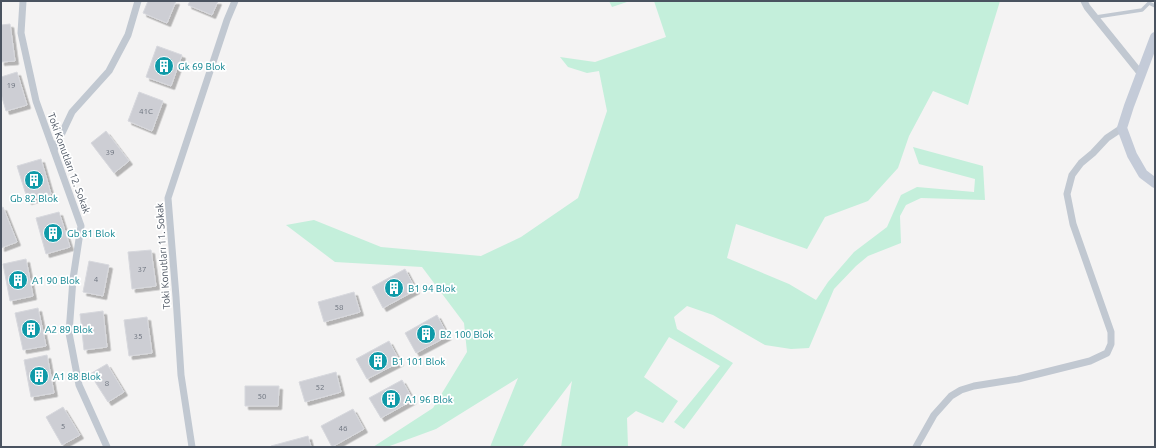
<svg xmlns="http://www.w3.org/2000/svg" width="1156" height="448" viewBox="0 0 1156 448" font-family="Ubuntu,sans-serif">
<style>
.green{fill:#c4efdb}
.building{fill:#cdced4;stroke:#d7d8dd;filter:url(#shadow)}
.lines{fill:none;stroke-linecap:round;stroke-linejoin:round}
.lane{stroke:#c1c8d1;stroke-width:3.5}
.street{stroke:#c1c8d1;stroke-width:7}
.secondary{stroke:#c4cbd8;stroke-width:10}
.labels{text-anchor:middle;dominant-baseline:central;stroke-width:3.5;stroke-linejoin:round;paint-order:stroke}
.number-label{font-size:8px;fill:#6b727d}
.culture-label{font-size:10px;fill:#0d838f;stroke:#fff;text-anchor:start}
.street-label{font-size:10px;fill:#4a5360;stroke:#fff}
</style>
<defs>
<filter id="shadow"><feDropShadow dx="3.5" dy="3.5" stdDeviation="0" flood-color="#0004"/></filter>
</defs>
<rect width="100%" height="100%" fill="#f4f3f3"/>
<g class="green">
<polygon points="609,1 630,1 612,7"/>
<polygon points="654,1 1000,1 968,105 933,91 909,136 898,168 868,201 825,217 807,249 736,224 727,258 789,284 816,300 828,282 854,252 887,227 901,195 917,187 974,192 975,179 919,164 913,147 983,166 985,200 921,198 906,205 900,216 901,243 868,256 856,266 834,289 809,348 791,349 765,345 713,315 687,306 674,317 677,329 733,363 684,429 674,422 720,366 669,337 644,377 678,401 663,423 636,411 627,418 628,447 561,447 572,381 522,447 490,447 518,378 436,429 387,447 373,447 433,408 467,352 464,323 422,267 335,262 286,225 314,220 381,247 481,256 483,255 521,237 578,198 607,111 599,71 587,73 568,67 560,57 595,62 666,37"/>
</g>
<g class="building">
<polygon points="148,1 176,1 167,23 143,13"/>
<polygon points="190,1 218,1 212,15 188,5"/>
<polygon points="10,24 15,61 1,62 1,25"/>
<polygon points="157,46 182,55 171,86 146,77"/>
<polygon points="17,72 27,105 6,111 1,94 1,77"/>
<polygon points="139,92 163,101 152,131 128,121"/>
<polygon points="106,131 129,161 114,173 91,143"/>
<polygon points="41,159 51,194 28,201 17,166"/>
<polygon points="3,207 17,242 1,248 1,208"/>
<polygon points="59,212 70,247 46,254 36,218"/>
<polygon points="151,250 156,286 132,289 128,252"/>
<polygon points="26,259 33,296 10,301 3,264"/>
<polygon points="89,261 109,265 103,296 83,292"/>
<polygon points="405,269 416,290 383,308 372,287"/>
<polygon points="354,292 360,312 324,322 318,302"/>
<polygon points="38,308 46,346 23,350 15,313"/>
<polygon points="103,311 107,347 84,350 80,314"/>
<polygon points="437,315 448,336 416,353 405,333"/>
<polygon points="147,317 152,353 129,356 124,320"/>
<polygon points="389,341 400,362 367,379 356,359"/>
<polygon points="47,355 54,393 31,397 24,360"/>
<polygon points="107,364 124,392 108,402 90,374"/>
<polygon points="336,372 341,392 305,402 299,382"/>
<polygon points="402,380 413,400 381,418 369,398"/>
<polygon points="245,386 279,386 278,406 245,406"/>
<polygon points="63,407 80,435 62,445 46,417"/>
<polygon points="353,409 364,429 332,447 321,426"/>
<polygon points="308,436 311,447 271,447 271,446"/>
</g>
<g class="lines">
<polyline class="lane" points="1096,17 1142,10 1149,3 1155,6"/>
<g class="street">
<polyline points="23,1 21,33 36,101 81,226 73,279 69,333 79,385 107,447"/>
<polyline points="1084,1 1087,7 1095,17 1141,74"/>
<polyline points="54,150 72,112 109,71 128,35 138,1"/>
<polyline points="192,447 181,375 176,297 168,198 227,20 235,1"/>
<polyline points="916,447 934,415 951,396 961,390 974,386 1018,379 1090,361 1107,353 1111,344 1111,332 1073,224 1067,194 1072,175 1081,163 1093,153 1107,138 1122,128"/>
</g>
<polyline class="secondary" points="1155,37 1129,106 1122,128 1132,155 1143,174 1155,183"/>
</g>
<defs>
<symbol id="building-disc" viewBox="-11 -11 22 22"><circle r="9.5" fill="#0f9aa8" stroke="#fff"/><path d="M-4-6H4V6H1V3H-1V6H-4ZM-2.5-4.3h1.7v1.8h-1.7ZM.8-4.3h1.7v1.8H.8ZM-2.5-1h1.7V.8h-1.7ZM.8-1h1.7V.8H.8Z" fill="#fff"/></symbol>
</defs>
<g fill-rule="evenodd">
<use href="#building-disc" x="153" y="55" width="22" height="22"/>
<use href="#building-disc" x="23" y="169" width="22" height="22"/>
<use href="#building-disc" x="42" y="222" width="22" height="22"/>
<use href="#building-disc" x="7" y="269" width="22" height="22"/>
<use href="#building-disc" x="383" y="277" width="22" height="22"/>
<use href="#building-disc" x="20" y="318" width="22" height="22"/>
<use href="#building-disc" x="415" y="323" width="22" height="22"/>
<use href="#building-disc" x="367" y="350" width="22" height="22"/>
<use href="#building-disc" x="28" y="365" width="22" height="22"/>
<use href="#building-disc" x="380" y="388" width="22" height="22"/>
</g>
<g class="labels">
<g class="number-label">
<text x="11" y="85">19</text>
<text x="146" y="111">41C</text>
<text x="110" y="152">39</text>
<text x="142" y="269">37</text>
<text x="96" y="279">4</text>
<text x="339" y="307">58</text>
<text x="138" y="336">35</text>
<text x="107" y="383">8</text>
<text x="320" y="387">52</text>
<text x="262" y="396">50</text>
<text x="63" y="426">5</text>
<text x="343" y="428">46</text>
</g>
<g class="culture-label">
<text x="178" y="66">Gk 69 Blok</text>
<text x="34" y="198" text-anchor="middle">Gb 82 Blok</text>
<text x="67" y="233">Gb 81 Blok</text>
<text x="32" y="280">A1 90 Blok</text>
<text x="408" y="288">B1 94 Blok</text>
<text x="45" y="329">A2 89 Blok</text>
<text x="440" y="334">B2 100 Blok</text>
<text x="392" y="361">B1 101 Blok</text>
<text x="53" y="376">A1 88 Blok</text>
<text x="405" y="399">A1 96 Blok</text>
</g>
<g class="street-label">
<text transform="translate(69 163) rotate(70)">Toki Konutları 12. Sokak</text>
<text transform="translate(163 256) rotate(-94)">Toki Konutları 11. Sokak</text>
</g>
</g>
<rect width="1156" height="448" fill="none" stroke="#4a5360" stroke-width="4"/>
</svg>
